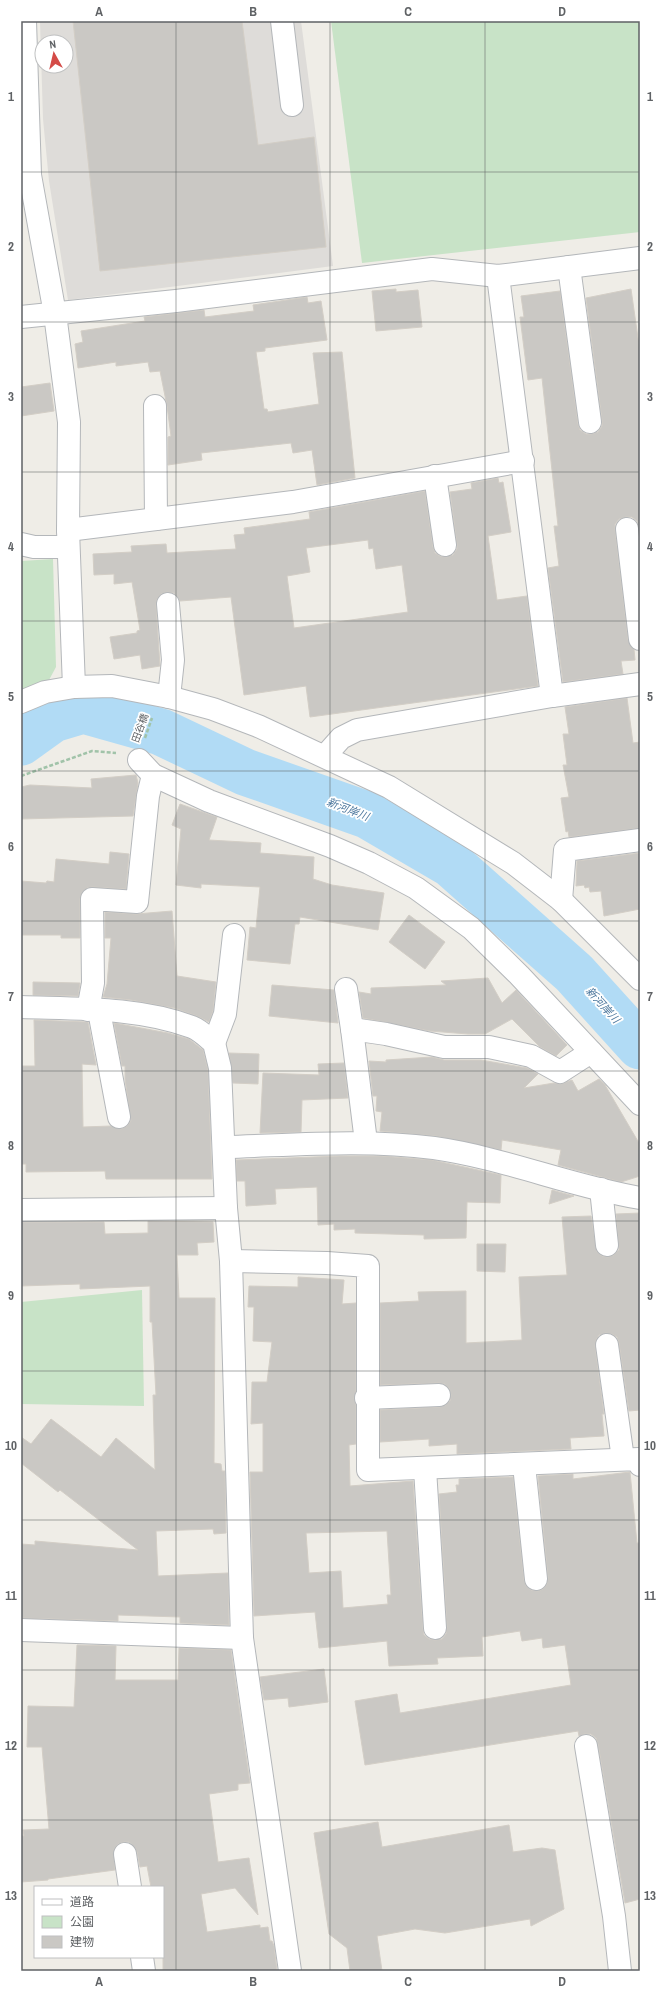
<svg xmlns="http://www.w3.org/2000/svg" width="661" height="1992" viewBox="0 0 661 1992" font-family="'Archivo Narrow','Noto Sans JP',sans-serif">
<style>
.industrial{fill:#dedcd9;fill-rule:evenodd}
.green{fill:#c8e3c7}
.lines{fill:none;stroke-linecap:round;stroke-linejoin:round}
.river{stroke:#b1dbf5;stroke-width:47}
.building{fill:#cac8c4;stroke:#d3cec6;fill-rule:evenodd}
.minor-casing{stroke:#b4b7ba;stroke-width:24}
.path{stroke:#a1c3a9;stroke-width:2.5;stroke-dasharray:4 2;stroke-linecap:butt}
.minor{stroke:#fff;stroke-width:22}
.grid{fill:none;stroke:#5f6265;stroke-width:1;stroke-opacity:0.55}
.labels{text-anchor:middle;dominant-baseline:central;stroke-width:3.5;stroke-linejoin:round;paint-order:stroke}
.street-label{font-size:10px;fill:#5f6265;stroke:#fff}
.water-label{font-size:11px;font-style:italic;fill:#4c779d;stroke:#fff}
.neatline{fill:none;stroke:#5f6265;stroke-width:1.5}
.grid-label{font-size:13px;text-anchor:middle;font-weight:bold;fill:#5f6265}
</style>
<rect width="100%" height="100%" fill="#efede7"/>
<path class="industrial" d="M40,21H301L333,266L68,300L49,181L43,119ZM42,42H66V66H42Z"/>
<g class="green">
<polygon points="331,21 640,21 640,232 362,263"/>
<polygon points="53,559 56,667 49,680 21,695 21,561"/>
<polygon points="142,1290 144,1406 21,1404 21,1302"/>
</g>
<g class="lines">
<polyline class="river" points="21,742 53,719 83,710 161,732 245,772 367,815 451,864 574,973 640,1046"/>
</g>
<g class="building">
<polygon points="73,21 242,21 258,145 314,137 326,247 100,271"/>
<polygon points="396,289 396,292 418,290 422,327 376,331 372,291"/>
<polygon points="631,289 640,352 640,532 637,521 632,517 626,517 619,519 615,524 615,530 628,640 634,649 635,660 621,661 623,674 563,682 548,568 559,566 554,526 558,526 542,378 528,380 520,317 524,317 521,296 560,291 578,424 580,430 586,434 591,434 598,432 602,426 602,420 586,298"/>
<polygon points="307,297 308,303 321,301 327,340 265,348 265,351 256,352 264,409 267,409 268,412 319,404 313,353 342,352 355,478 317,485 312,450 293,453 291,443 201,453 202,460 168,465 168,437 171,436 167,406 160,371 150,372 148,362 116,366 116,362 78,368 75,344 83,342 81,331 145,321 144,317 204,310 205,317 254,311 253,305"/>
<polygon points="50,383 54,411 21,416 21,387"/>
<path d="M498,478L499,483L503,482L511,532L488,536L497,600L527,596L538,686L310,717L306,686L244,695L231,597L180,601L174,593L167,592L161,594L157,599L156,605L160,666L142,669L140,655L114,659L110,637L137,633V631L140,630L132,582L114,584V574L94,575L93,554L132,552L131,546L166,544L167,553L236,549L234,535L245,534L244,528L310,519L309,512L425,491L433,547L435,553L440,556L447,557L453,555L457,549V544L450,492L472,489L471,483ZM368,540L369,549L373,548L376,569L402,565L408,612L294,628L287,576L310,572L306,548Z"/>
<polygon points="627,698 633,743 640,742 640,828 569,837 568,831 566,832 561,798 569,797 563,765 567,765 563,734 569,734 565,707"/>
<polygon points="136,775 138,783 133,816 21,819 21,787 30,785 92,788 91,779"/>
<polygon points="180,804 217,817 209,840 261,843 260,853 314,857 313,879 332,885 384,893 378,930 300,917 299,924 295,924 290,964 247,960 250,927 256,928 260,887 201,884 201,888 176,885 181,829 172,825"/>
<polygon points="110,852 129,854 126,889 92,887 87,888 82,892 80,899 80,938 61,938 61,935 21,935 21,881 46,883 47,881 54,882 56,859 109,864"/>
<polygon points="640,853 640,909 604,916 601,891 590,892 589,887 585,888 584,885 576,886 577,861"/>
<polygon points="172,911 177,976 216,982 213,1011 209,1022 197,1016 174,1008 131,1000 103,997 107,984 111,938 105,938 105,912 136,914"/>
<polygon points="409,915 445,942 425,969 389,942"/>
<polygon points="488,978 502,1003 516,990 567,1045 556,1056 540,1047 512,1019 485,1034 468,1034 430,1031 363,1018 359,992 371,994 371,988 446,985 441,981"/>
<polygon points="33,982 80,983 78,996 33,995"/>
<polygon points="272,985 334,990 338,1023 269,1016"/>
<polygon points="34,1020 88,1022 96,1065 82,1064 83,1127 111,1126 121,1129 127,1126 131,1121 125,1079 125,1066 122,1066 114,1023 168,1033 189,1039 203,1050 208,1070 212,1179 106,1179 105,1171 26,1172 26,1164 21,1164 21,1066 35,1066"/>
<polygon points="229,1053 259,1054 258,1084 233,1083"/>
<polygon points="432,1057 444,1060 481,1060 527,1068 538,1074 524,1088 554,1083 561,1084 572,1080 578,1091 599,1079 605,1085 639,1143 640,1176 621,1182 591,1174 558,1165 561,1150 502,1140 501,1150 436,1136 380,1131 382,1112 376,1111 377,1096 373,1096 369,1061 386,1062 386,1060"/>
<polygon points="344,1063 348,1098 302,1100 301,1132 260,1133 263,1073 319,1075 318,1064"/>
<polygon points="340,1156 381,1156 432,1160 501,1175 500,1203 467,1202 466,1238 424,1239 424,1235 355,1233 355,1229 334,1230 334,1224 318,1225 317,1187 275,1189 276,1204 246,1206 245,1181 237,1181 236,1160"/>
<polygon points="552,1190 559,1192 574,1196 549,1204"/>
<polygon points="640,1213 640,1410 629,1411 619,1343 617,1337 612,1334 606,1333 599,1335 596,1340 595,1346 604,1414 602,1414 604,1436 570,1438 571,1449 457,1454 457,1444 429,1446 429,1439 380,1442 380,1410 440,1407 446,1405 450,1401 451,1395 449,1388 445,1384 439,1383 380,1385 380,1303 419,1301 418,1292 466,1291 466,1343 522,1340 519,1277 567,1275 562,1217 591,1216 597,1252 602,1256 608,1257 614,1255 619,1250 616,1214"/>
<polygon points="148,1221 213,1222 214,1242 197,1243 198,1255 177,1255 179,1298 215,1298 214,1463 221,1464 222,1471 225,1471 226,1533 214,1534 213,1529 156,1531 158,1576 228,1573 229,1625 180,1623 180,1617 118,1615 118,1621 21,1618 21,1544 35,1545 35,1541 138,1550 60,1490 58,1492 21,1463 21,1437 31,1444 51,1419 101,1457 116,1438 155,1470 153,1395 156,1395 152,1322 150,1322 150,1286 80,1289 80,1284 21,1286 21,1222 104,1222 105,1234 148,1233"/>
<polygon points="477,1244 506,1244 505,1272 477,1271"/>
<path d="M298,1277L344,1280L342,1304L356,1303V1392L354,1398L356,1405V1444L349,1445L350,1486L413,1481L423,1629L424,1635L429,1639L435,1640L442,1639L446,1634L447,1627L439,1494L457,1492L456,1485H459V1479L513,1477L524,1580L526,1586L531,1590L538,1591L543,1589L547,1584L548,1578L538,1476L573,1474V1479L630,1472L637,1543H640V1899L625,1903L598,1744L596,1738L591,1734H584L579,1736L578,1731L365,1765L355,1701L397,1694L400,1713L571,1685L565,1645L543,1648L542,1638L522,1641L520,1631L482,1637L483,1656L437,1658L438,1664L389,1666L387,1641L319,1648L315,1612L254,1616L250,1472H263V1423L251,1424L252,1382H267L272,1342L253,1341L254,1307H248L249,1286L298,1287ZM387,1531L391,1595H387L388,1604L343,1608L341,1571L309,1573L306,1533Z"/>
<polygon points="77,1645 116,1646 115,1680 178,1680 179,1648 231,1650 250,1783 238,1784 238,1790 209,1794 218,1862 249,1858 258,1915 235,1888 201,1894 207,1932 260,1925 260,1928 268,1927 270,1941 272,1941 274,1946 277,1971 163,1971 163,1887 151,1887 147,1866 140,1867 137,1852 134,1846 129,1842 124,1842 118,1844 114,1849 115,1870 48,1879 48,1880 21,1882 21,1836 24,1836 23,1830 49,1829 42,1747 27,1747 28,1706 74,1707"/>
<polygon points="324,1669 328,1702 289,1707 288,1698 264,1700 260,1677"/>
<polygon points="378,1822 382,1847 509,1825 513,1852 542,1848 555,1850 564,1909 531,1926 530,1919 445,1933 415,1929 377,1936 382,1971 350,1971 347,1948 329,1934 314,1833"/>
</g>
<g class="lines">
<defs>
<g id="minor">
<polyline points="25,21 30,175"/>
<polyline points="282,21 292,105"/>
<polyline points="21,170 30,175 55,314 69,422 68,530 74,687"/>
<polyline points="569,267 590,422"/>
<polyline points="498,276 552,696"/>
<polyline points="21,317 176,301 432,269 498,276 640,258"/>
<polyline points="155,406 156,519"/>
<polyline points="435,476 445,545"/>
<polyline points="627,529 640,639"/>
<polyline points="68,530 293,502 523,461"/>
<polyline points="21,544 34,547 68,547"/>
<polyline points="168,604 173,660 169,697"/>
<polyline points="21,702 45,692 74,687 112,686 169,697 213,709 258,726 389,787 513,863 561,900 640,979"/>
<polyline points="325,756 341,738 357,730 552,696 640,684"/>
<polyline points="139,760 153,775 209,801 330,846 369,863 416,888 471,928 519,975 640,1104"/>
<polyline points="561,900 565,850 640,840"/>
<polyline points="346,989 352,1029"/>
<path d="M21,1007C77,1009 139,1007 192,1027C200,1030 208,1038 214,1043L220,1068L226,1208L231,1261L242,1638L290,1971"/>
<polyline points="88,1010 93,983 92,899 137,902 148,796 153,775"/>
<polyline points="99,1011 119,1117"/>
<polyline points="214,1043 225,1014 234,935"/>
<polyline points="366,1142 352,1029 386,1034 444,1047 489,1047 531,1056 560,1072 591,1052"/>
<path d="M225,1147C295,1145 364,1139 434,1148C504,1158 570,1186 640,1198"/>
<polyline points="601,1189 607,1245"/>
<polyline points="21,1210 226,1208"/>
<polyline points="231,1261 327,1263 368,1266 368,1470 639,1459 640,1465"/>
<polyline points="607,1345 623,1459"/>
<polyline points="366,1398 439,1395"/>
<polyline points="524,1465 536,1579"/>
<polyline points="425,1469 435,1628"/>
<polyline points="21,1630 242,1638"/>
<polyline points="586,1746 614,1916 620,1971"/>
<polyline points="125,1854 130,1887"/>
<polyline points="142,1957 144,1971"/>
</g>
</defs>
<use href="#minor" class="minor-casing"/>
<g class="path">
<polyline points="145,738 152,718"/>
<polyline points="21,776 92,751 116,753"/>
</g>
<use href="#minor" class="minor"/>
</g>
<path class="grid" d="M176,21V1971M330,21V1971M485,21V1971M21,172H640M21,322H640M21,472H640M21,621H640M21,771H640M21,921H640M21,1071H640M21,1221H640M21,1371H640M21,1520H640M21,1670H640M21,1820H640"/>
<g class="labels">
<g class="street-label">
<text transform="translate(140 728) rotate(-70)">田谷橋</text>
</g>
<g class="water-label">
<text transform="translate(348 809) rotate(21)">新河岸川</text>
<text transform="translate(603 1005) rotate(48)">新河岸川</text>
</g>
</g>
<rect width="661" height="1992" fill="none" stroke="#ffffff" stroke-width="44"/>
<rect x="34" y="1886" width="130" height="72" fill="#ffffff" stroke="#bfc0c1"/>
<rect x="42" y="1899" width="20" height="6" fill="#ffffff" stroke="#bfc0c1"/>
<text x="70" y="1906" font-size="12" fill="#5f6265">道路</text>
<rect x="42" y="1916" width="20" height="12" fill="#c8e3c7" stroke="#bfc0c1"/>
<text x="70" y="1926" font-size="12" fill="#5f6265">公園</text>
<rect x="42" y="1936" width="20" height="12" fill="#cac8c4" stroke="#bfc0c1"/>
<text x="70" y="1946" font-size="12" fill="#5f6265">建物</text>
<g transform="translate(54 54) rotate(352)"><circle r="19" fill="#ffffff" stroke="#bfc0c1"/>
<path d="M0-3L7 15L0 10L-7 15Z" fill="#d44b47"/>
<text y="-6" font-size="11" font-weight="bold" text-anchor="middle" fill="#5f6265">N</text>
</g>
<rect x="22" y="22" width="617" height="1948" class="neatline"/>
<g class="grid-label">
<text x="99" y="16">A</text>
<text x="253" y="16">B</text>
<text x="408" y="16">C</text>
<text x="562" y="16">D</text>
<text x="11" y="101">1</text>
<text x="650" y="101">1</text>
<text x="11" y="251">2</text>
<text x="650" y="251">2</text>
<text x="11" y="401">3</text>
<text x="650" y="401">3</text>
<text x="11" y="551">4</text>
<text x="650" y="551">4</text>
<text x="11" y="701">5</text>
<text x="650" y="701">5</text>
<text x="11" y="851">6</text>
<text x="650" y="851">6</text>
<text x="11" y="1001">7</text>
<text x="650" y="1001">7</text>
<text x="11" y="1150">8</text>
<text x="650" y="1150">8</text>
<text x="11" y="1300">9</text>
<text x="650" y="1300">9</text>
<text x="11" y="1450">10</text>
<text x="650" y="1450">10</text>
<text x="11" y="1600">11</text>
<text x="650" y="1600">11</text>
<text x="11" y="1750">12</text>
<text x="650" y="1750">12</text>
<text x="11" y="1900">13</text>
<text x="650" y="1900">13</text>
<text x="99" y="1986">A</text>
<text x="253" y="1986">B</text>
<text x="408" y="1986">C</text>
<text x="562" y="1986">D</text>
</g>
</svg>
